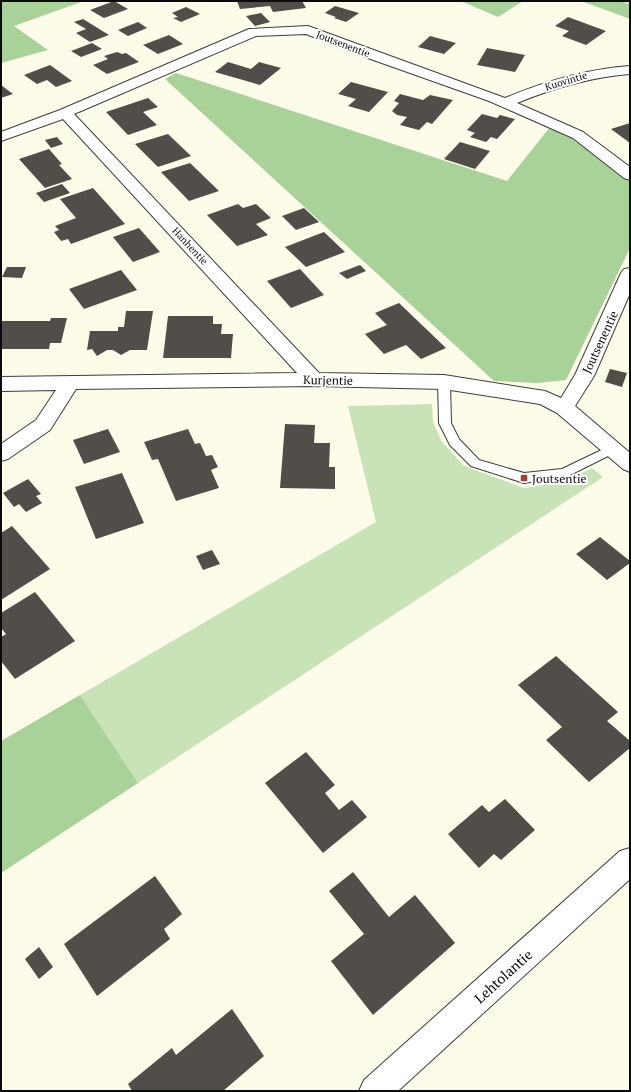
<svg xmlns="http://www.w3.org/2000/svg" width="631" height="1092" viewBox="0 0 631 1092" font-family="'PT Serif',serif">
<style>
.green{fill:#c7e3b7}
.forest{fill:#a9d298}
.building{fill:#514d48}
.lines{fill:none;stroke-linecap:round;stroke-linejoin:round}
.lane-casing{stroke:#3d3d3d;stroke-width:2}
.street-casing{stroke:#3d3d3d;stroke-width:2}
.lane{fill:#fff;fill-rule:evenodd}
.street{fill:#fff;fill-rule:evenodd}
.poi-dot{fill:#ab3e31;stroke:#fff;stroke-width:1.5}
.labels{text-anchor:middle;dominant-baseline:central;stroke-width:4;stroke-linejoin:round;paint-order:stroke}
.far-street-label{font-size:10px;fill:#0a0a0a;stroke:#fff}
.street-label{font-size:12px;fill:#0a0a0a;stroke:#fff}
.poi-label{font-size:12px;fill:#0a0a0a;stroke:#fff;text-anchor:start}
.near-street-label{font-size:14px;fill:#0a0a0a;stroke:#fff}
</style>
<rect width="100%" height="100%" fill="#fdfce9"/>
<polygon class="green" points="432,404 433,422 442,442 464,466 524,488 564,482 592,468 603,477 138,783 80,695 376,522 348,406"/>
<g class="forest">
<polygon points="1,1 84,1 14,26 48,50 1,63"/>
<polygon points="461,1 523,1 498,17"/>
<polygon points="581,1 619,1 630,4 630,19"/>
<polygon points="176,73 507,181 550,127 574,137 630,181 630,248 566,380 537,383 494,381 165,79"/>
<polygon points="80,695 138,783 1,873 1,741"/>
</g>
<g class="building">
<polygon points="114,1 128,9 104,18 90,10"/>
<polygon points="237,1 302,1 306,8 273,12 270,6 240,9"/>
<polygon points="335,6 359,13 346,22 334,18 336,17 325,13"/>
<polygon points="186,7 200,14 181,22 173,18 178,17 172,13"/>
<polygon points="261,13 270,22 255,26 246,16"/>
<polygon points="568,17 606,31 586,45 562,36 569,31 555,26"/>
<polygon points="83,19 109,35 90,42 76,33 86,29 74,22"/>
<polygon points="138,22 147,28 128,36 118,30"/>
<polygon points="169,35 183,44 158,54 143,45"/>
<polygon points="430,36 456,43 444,54 418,47"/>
<polygon points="92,43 102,49 81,57 71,51"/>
<polygon points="487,48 525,55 515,72 477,65"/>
<polygon points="117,52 122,54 126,53 139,62 107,74 93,65 108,59 104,56"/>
<polygon points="228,62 251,69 259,62 281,68 260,85 215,72"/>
<polygon points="50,65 72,81 56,87 47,80 37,84 24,75"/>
<polygon points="351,82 388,92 369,112 348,106 356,99 338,94"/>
<polygon points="1,85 13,94 1,98"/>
<polygon points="400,94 423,100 430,95 453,100 432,124 427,122 419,130 400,125 407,117 397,115 392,111 399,103 394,101"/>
<polygon points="148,98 158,107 143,112 157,125 128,135 106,112"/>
<polygon points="482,114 497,118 500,115 515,119 497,139 491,137 486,142 470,137 475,133 467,130"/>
<polygon points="630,123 630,143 611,129"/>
<polygon points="168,134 191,156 158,167 135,144"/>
<polygon points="57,137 63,144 51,148 45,140"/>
<polygon points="460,142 490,151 475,169 444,159"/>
<polygon points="49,149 62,164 59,165 72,179 45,188 19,159"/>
<polygon points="190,163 219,191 189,201 161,172"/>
<polygon points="62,184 70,193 44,202 36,193"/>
<polygon points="93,188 125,224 71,244 68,239 61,241 54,232 59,230 55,226 76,218 60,199"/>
<polygon points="238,204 243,208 256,204 271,218 256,224 268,235 237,246 207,215"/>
<polygon points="304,208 319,222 296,230 282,216"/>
<polygon points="139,228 160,252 133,262 113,237"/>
<polygon points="324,232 345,252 306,267 285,247"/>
<polygon points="360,265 366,271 347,279 339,273"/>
<polygon points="7,267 26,267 22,278 2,277"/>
<polygon points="300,269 324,295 291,308 267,281"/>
<polygon points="121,270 137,290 84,309 69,289"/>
<polygon points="399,303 446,348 421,359 406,345 384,354 365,334 387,325 375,313"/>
<polygon points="126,311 153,311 147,350 130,350 121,355 113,350 107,350 97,356 92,349 87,350 90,331 118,331 118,327 124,327"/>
<polygon points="168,316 213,316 213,324 222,324 221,334 233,334 231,358 163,358"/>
<polygon points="51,318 67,318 61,343 50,343 49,349 1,349 1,321 50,321"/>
<polygon points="610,369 627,373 622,387 605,382"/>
<polygon points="285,424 315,425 314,443 330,443 329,467 335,467 335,489 280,488"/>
<polygon points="108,429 120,452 84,464 73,440"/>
<polygon points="188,429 195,444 200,443 206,456 212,455 218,467 211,470 219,488 176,501 158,459 152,460 144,442"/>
<polygon points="122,473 144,523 96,539 75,487"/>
<polygon points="28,479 41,494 36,496 42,503 26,512 19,504 14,507 3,493"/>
<polygon points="12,526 50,569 1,600 1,533"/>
<polygon points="600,537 630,561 630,563 607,580 576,554"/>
<polygon points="212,550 220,564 203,570 196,556"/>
<polygon points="35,592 75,641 15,679 1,661 1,637 6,634 1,628 1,613"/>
<polygon points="556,656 618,712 607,721 630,741 630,748 589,782 546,740 562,727 518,685"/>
<polygon points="306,752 335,785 325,793 339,810 352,800 367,817 323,853 265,783"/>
<polygon points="505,799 535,830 501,860 494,854 479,868 448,834 482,805 489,812"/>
<polygon points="353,872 389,917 415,895 455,943 373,1015 331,961 364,934 329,891"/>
<polygon points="155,876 182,914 164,929 170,939 97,996 64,944"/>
<polygon points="39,947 53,967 39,979 25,959"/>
<polygon points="232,1009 264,1056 223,1091 132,1091 128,1084 172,1048 176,1055"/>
</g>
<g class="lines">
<defs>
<polygon id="lane" points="444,378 448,379 450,382 451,423 459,439 479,460 524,473 562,469 612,445 616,446 618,449 616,452 568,476 524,483 471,466 450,445 439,423 438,382 440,379"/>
<g id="street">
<path d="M308,26L505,98C546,81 586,69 630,66V74C590,77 554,88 517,103L583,132L630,167V180L624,178L573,138L489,101L365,57L306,34L256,36L74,114L319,373L444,375L545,391L561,398L575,375L621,273L624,269L630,268V293L594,376L575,406L630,453V472L623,469L557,413L540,404L444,389L314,386L76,389L50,430L8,459L1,461V444L36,420L56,390L1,391V377L297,373L63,119L1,141V132L60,110L249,29Z"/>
<polygon points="630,848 630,879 398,1091 359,1091 364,1080 620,851"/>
</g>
</defs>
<use href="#lane" class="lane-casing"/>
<use href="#street" class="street-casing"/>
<use href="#lane" class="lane"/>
<use href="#street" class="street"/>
</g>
<rect class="poi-dot" x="520" y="474" width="8" height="8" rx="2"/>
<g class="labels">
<g class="far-street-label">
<text transform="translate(343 44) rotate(21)">Joutsenentie</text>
<text transform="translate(566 81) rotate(-17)">Kuovintie</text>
<text transform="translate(190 246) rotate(47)">Hanhentie</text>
</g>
<g class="street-label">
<text transform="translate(600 342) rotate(-65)">Joutsenentie</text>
<text transform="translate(328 380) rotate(1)">Kurjentie</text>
</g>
<g class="poi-label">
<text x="532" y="478">Joutsentie</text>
</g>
<g class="near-street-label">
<text transform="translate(503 976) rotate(-42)">Lehtolantie</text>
</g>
</g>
<rect width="631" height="1092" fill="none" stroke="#0a0a0a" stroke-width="4"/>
</svg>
